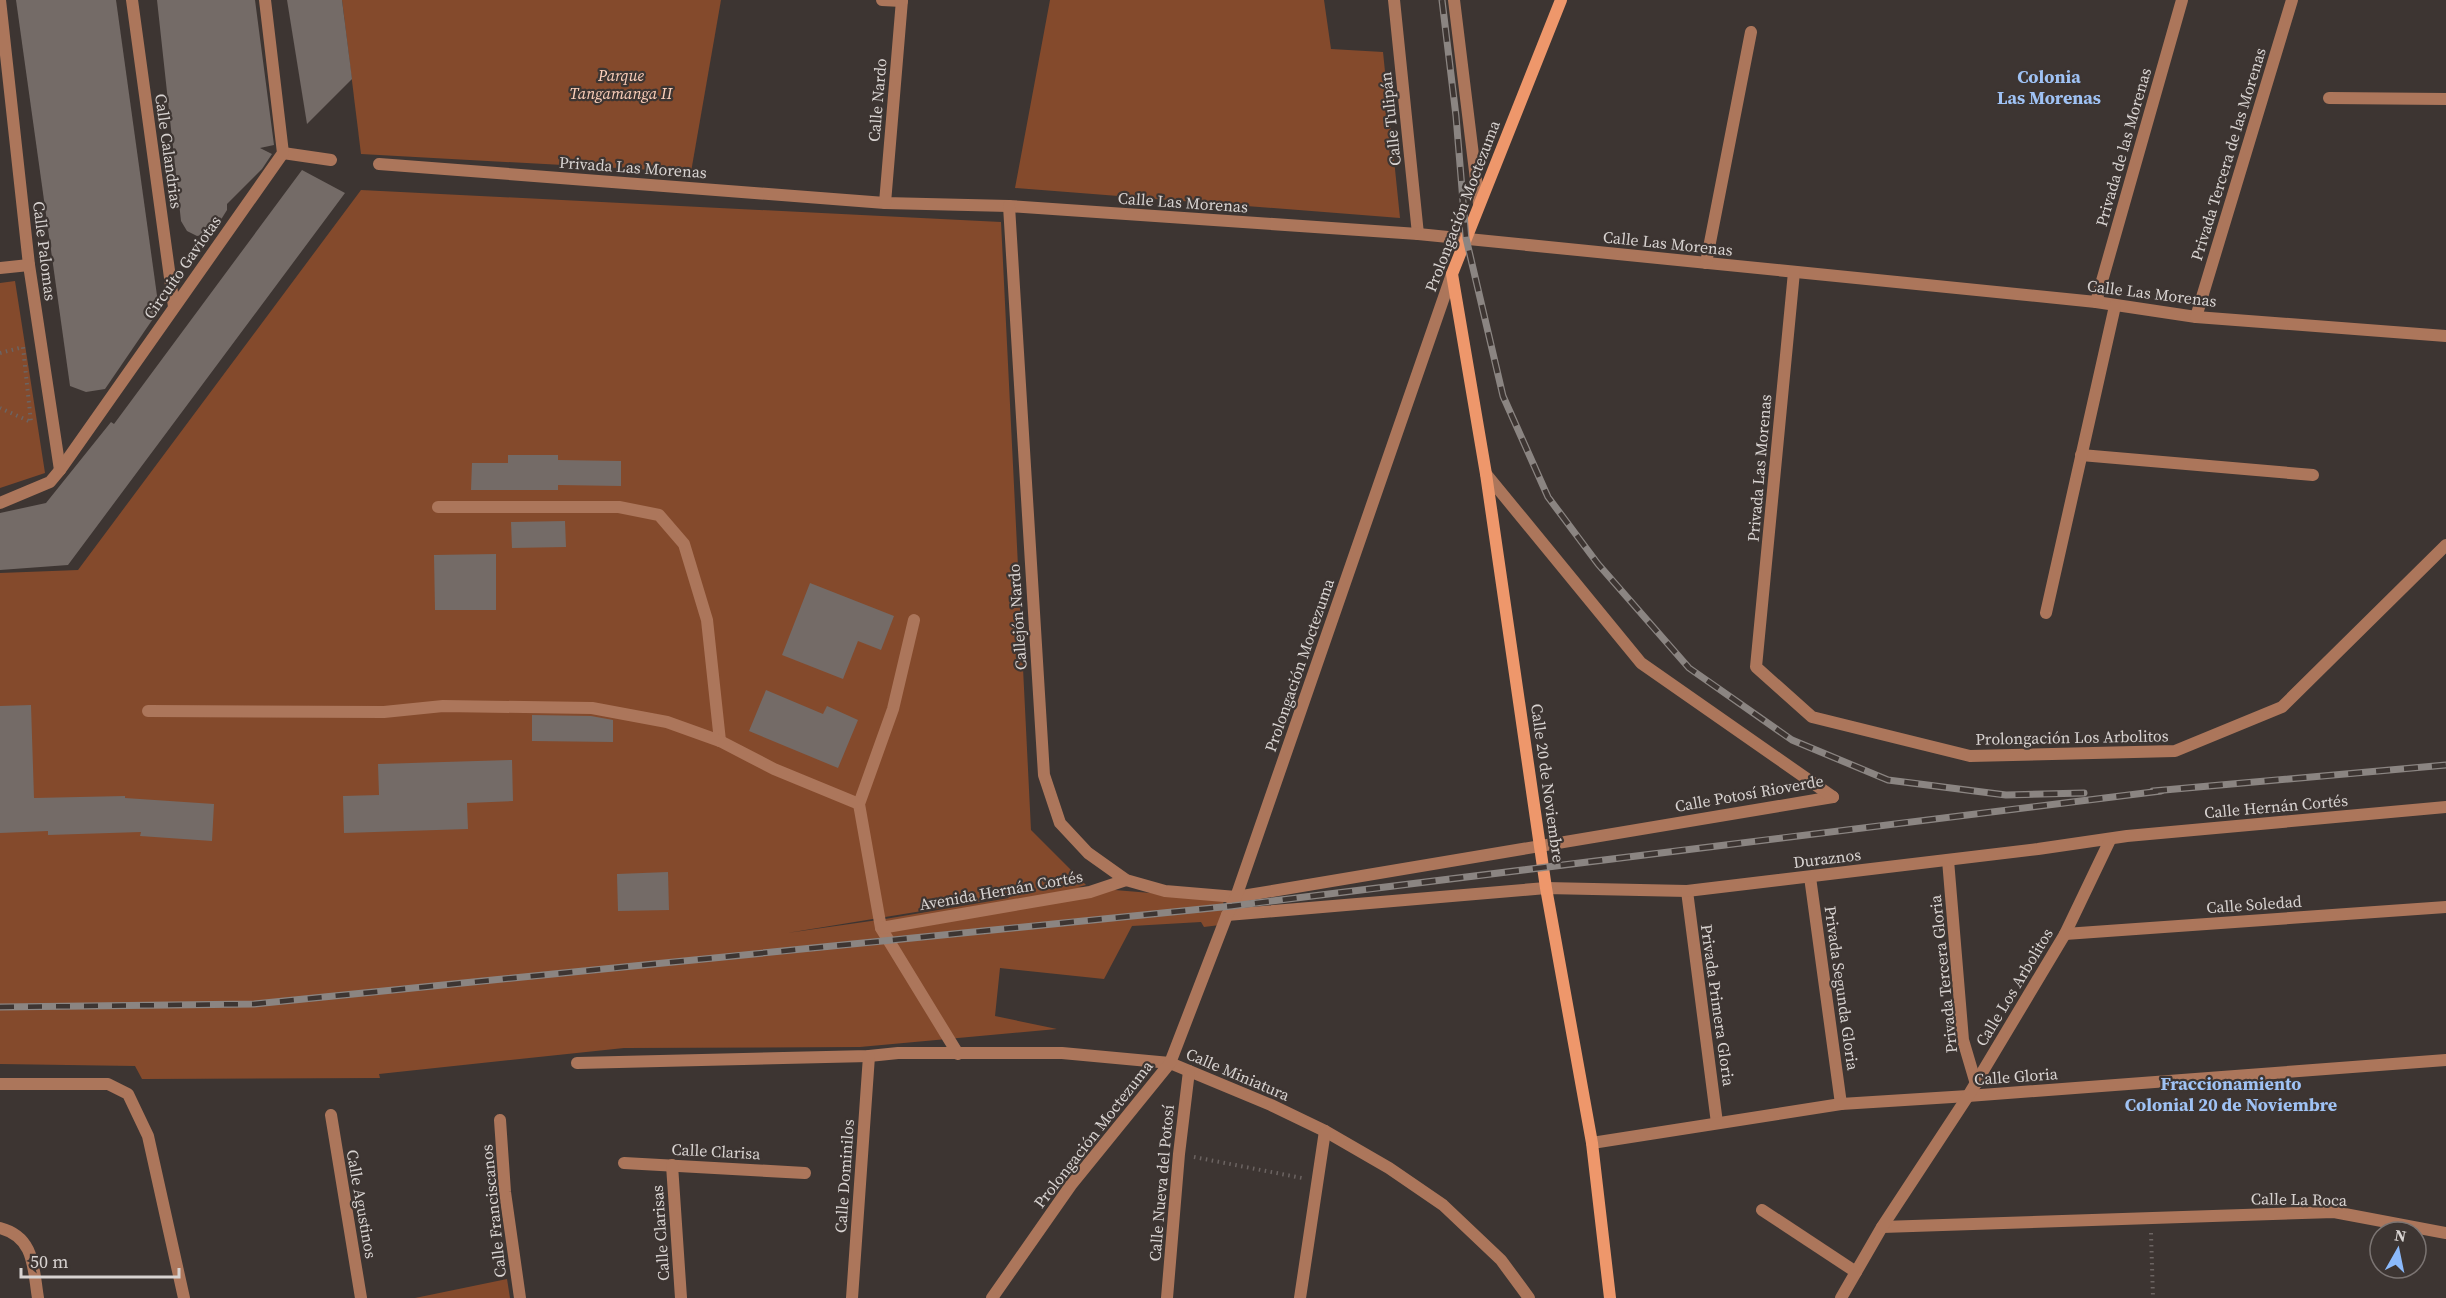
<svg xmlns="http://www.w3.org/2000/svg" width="2446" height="1298" viewBox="0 0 2446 1298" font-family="'Source Serif 4',serif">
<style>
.green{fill:#844a2c;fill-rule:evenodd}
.building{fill:#746b67}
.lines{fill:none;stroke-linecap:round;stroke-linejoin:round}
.path{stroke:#6c6462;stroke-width:4;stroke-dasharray:1.5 4.5;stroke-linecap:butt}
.minor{stroke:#ac765b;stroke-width:12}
.tertiary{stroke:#ac765b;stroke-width:12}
.secondary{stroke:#ee976b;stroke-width:12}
.rail-casing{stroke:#8b8582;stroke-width:7}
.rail{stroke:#3d3532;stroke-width:4.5;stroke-dasharray:14;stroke-linecap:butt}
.labels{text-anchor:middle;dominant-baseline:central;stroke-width:4.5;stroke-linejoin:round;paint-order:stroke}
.park-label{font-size:16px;font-style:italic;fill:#fed1bc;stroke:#3d3532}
.street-label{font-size:16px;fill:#d8d3d1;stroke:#3d3532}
.neighbourhood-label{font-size:18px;font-weight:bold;fill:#9fc2f4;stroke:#3d3532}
</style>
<rect width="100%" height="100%" fill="#3d3532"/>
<g class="green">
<polygon points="342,0 721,0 691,172 361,154"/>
<polygon points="1050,0 1324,0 1331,49 1383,52 1400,218 1015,188"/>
<path d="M361,190L1001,222L1031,830L1086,885L1078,887L1224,899L1220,925L1204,927L1201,922L1132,926L1104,979L1000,968L995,1016L1057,1029L860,1047L624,1048L379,1074L380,1078L142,1079L135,1066L0,1064V573L78,570ZM1009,898L885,919L787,933L1008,897Z"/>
<polygon points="15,281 45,473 0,488 0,283"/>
<polygon points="507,1279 510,1298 415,1298"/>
</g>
<g class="building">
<polygon points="16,0 116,0 159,310 105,389 86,392 70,386"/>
<polygon points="157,0 255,0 274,145 260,148 272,154 262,169 227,204 227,210 217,226 207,234 197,236 187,231 181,221"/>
<polygon points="287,0 342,0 352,79 307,124"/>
<polygon points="302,170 345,193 68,565 0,570 0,513 46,503 111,422 114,424"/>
<polygon points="508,455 558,455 558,460 621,461 621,486 558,485 558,490 471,490 472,463 508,463"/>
<polygon points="565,521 566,547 512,548 511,522"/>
<polygon points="496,554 496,610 435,610 434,555"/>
<polygon points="810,583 894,616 881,650 858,641 843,679 782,655"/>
<polygon points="766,690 823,714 827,706 858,720 838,768 749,731"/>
<polygon points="31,705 34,798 125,796 125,798 214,804 212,841 140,836 141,832 48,835 48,831 0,833 0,706"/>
<polygon points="532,715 591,716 613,720 613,742 532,741"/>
<polygon points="512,760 513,801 467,803 468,829 344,833 343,796 379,795 378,764"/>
<polygon points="668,872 669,910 618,911 617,874"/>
</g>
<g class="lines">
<g class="path">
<polyline points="0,353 23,347 31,422 0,408"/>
<polyline points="1194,1157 1302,1178"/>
<polyline points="2151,1233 2153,1298"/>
</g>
<g class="minor">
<polyline points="0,0 29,265 60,470"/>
<polyline points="132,0 174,307"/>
<polyline points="882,0 902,1"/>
<polyline points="1394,0 1418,234"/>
<polyline points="1454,0 1479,204"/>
<polyline points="2329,98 2446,99"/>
<polyline points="283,153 331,160"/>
<polyline points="379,164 885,203 1009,206 1418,234 2096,302 2196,317 2446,336"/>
<polyline points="885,203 902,0"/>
<polyline points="1009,206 1044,775 1060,823 1088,853 1126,880 1165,891 1236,897 1833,797"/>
<polyline points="1706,263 1751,32"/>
<polyline points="0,268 29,265"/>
<polyline points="1794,272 1756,667 1812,717 1970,756 2175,751 2282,707 2446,545"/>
<polyline points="2096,302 2182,0"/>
<polyline points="2196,317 2292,0"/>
<polyline points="2081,455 2313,475"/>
<polyline points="1486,474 1641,663 1833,797"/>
<polyline points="0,503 50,482 60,470 283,153 265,0"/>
<polyline points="438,507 619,507 659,515 684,544 707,620 720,741"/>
<polyline points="2046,613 2115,306"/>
<polyline points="914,620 893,709 859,804 881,928 958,1054"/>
<polyline points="148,711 384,712 443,706 592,708 667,722 720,741 774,769 859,804"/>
<polyline points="1948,860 1963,1040 1976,1084"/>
<polyline points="1810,877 1841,1104"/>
<polyline points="1687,891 1717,1123"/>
<polyline points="1227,915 1546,888 1687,891 2038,849 2127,836 2446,807"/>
<polyline points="881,928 1090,892 1126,880"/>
<polyline points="2065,934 2446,907"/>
<polyline points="577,1063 869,1056 898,1053 1062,1053 1170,1063 1271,1105 1325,1131 1389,1168 1443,1205 1501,1260 1529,1298"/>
<polyline points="0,1084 108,1084 128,1094 148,1136 184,1298"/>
<polyline points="331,1115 361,1298"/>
<polyline points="500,1120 505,1192 520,1298"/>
<polyline points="1592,1143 1841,1104 1968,1096 2446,1060"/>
<polyline points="624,1163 805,1173"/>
<polyline points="672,1165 681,1298"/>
<polyline points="1762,1210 1856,1272"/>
<polyline points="1882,1227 2334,1212 2446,1233"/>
<path d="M0,1228C35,1237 33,1268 38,1298"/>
<polyline points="852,1298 869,1056"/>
<polyline points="1167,1298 1179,1154 1189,1071"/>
<polyline points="1300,1298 1325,1131"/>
<polyline points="1841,1298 1882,1227 1968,1096 2065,934 2110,840"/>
</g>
<polyline class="tertiary" points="992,1298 1071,1185 1170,1063 1227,915 1236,897 1452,274"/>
<polyline class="secondary" points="1561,0 1452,274 1486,474 1546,888 1592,1143 1610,1298"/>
<defs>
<g id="rail">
<polyline points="1442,0 1456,116 1466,238 1503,396 1548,497 1598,564 1689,668 1792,740 1888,780 2006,795 2084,793"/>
<polyline points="2153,791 2446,765"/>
<polyline points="0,1007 254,1004 1232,906 2161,791"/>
</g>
</defs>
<use href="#rail" class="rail-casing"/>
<use href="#rail" class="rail"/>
</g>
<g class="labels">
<g class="park-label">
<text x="621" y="75">Parque<tspan x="621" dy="18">Tangamanga II</tspan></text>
</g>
<g class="street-label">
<text transform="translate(877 100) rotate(-85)">Calle Nardo</text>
<text transform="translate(1390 119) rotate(-96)">Calle Tulipán</text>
<text transform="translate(2123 147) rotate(-74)">Privada de las Morenas</text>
<text transform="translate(169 151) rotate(82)">Calle Calandrias</text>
<text transform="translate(2228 154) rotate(-73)">Privada Tercera de las Morenas</text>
<text transform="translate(633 167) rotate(4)">Privada Las Morenas</text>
<text transform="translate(1183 202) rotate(4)">Calle Las Morenas</text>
<text transform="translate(1462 206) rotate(-69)">Prolongación Moctezuma</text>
<text transform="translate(1668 243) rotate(6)">Calle Las Morenas</text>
<text transform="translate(45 251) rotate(83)">Calle Palomas</text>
<text transform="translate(182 267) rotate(-55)">Circuito Gaviotas</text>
<text transform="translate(2152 293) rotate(7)">Calle Las Morenas</text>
<text transform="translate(1759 468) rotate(-85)">Privada Las Morenas</text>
<text transform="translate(1017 617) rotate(-94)">Callejón Nardo</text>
<text transform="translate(1299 665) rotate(-71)">Prolongación Moctezuma</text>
<text transform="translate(2072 737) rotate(-1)">Prolongación Los Arbolitos</text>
<text transform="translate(1548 783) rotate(82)">Calle 20 de Noviembre</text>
<text transform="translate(1749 793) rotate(-10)">Calle Potosí Rioverde</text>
<text transform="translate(2276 806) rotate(-5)">Calle Hernán Cortés</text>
<text transform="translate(1827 858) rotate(-7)">Duraznos</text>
<text transform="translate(1001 890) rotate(-10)">Avenida Hernán Cortés</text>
<text transform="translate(2254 904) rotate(-4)">Calle Soledad</text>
<text transform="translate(1943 974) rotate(-96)">Privada Tercera Gloria</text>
<text transform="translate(2014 987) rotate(-59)">Calle Los Arbolitos</text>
<text transform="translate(1842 988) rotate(82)">Privada Segunda Gloria</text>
<text transform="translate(1718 1005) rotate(82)">Privada Primera Gloria</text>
<text transform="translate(1238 1074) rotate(23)">Calle Miniatura</text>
<text transform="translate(2016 1076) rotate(-4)">Calle Gloria</text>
<text transform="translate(1093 1134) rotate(-52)">Prolongación Moctezuma</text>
<text transform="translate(716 1151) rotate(3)">Calle Clarisa</text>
<text transform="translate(844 1176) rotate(-86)">Calle Dominilos</text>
<text transform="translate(1161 1183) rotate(-85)">Calle Nueva del Potosí</text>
<text transform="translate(2299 1199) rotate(1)">Calle La Roca</text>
<text transform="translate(362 1204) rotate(80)">Calle Agustinos</text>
<text transform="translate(493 1211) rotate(-96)">Calle Franciscanos</text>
<text transform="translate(660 1233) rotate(-94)">Calle Clarisas</text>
</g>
<g class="neighbourhood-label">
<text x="2049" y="76">Colonia<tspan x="2049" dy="21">Las Morenas</tspan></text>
<text x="2231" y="1083">Fraccionamiento<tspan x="2231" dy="21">Colonial 20 de Noviembre</tspan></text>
</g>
</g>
<g transform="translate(2398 1250) rotate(9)"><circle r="28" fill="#3d3532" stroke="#7b7472" stroke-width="1.5"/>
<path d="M0-4.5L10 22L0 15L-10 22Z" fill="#8bbafc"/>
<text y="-9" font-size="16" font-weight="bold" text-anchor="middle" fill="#d8d3d1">N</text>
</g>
<path d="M21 1268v9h158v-9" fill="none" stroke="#d8d3d1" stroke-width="3"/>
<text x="30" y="1268" font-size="18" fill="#d8d3d1" stroke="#3d3532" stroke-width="4.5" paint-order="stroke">50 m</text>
</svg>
